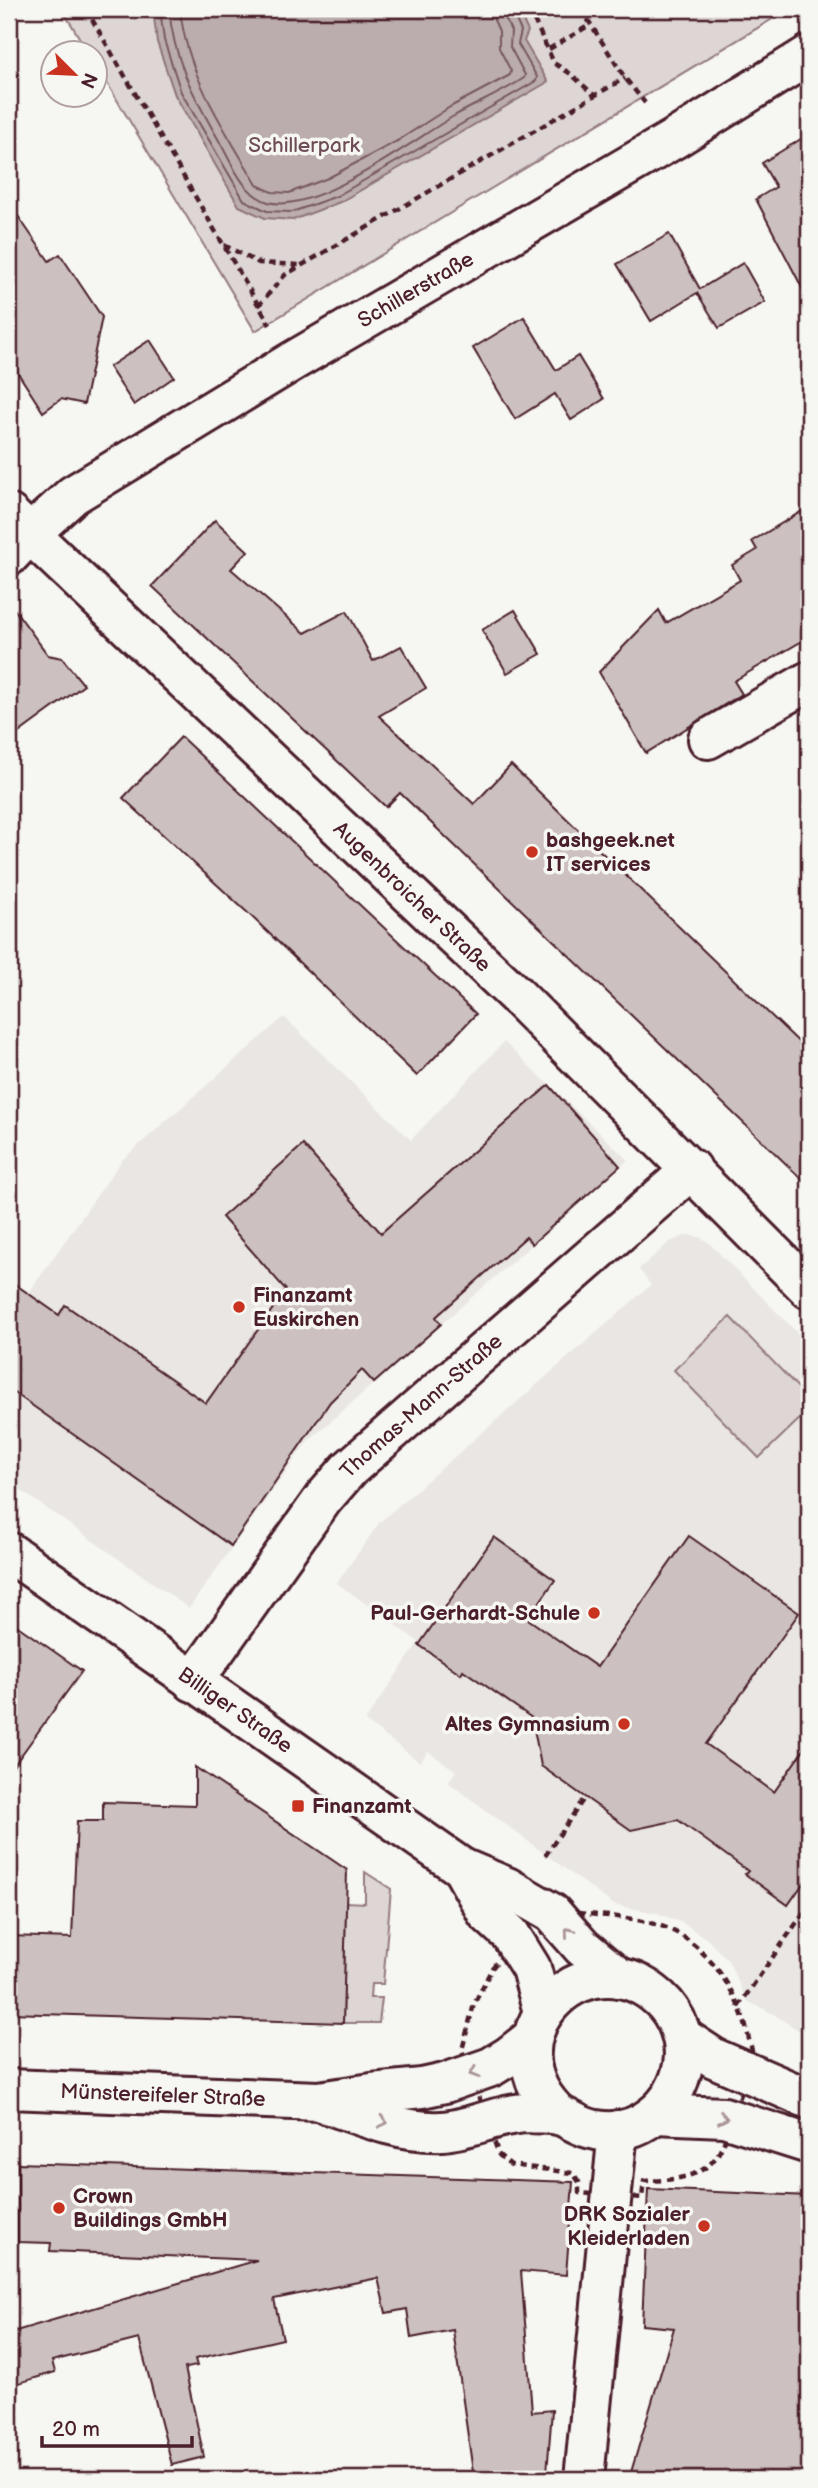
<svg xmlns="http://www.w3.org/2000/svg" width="818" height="2488" viewBox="0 0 818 2488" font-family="'Balsamiq Sans',sans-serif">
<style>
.built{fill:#e9e6e3}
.green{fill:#ddd6d5;stroke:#947a80;stroke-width:2}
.water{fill:#bbadae;stroke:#8e747a;stroke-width:2}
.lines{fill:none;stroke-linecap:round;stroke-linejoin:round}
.shore{stroke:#77585f;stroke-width:2}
.building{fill:#ccc1c0;stroke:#4a1f2b;stroke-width:2}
.street-casing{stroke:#4a1f2b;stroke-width:44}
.secondary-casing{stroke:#4a1f2b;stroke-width:44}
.path{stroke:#4a1f2b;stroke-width:4.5;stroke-dasharray:7 5;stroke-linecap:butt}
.street{stroke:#f6f6f2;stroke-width:38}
.secondary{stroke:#f6f6f2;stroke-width:38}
.oneway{stroke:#a99598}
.poi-dot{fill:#c8321e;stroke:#f6f6f2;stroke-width:2.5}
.labels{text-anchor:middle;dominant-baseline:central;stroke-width:7;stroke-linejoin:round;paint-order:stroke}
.park-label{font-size:21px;fill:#6f4d56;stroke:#f6f6f2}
.street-label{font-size:21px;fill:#4a1f2b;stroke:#f6f6f2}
.poi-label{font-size:21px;font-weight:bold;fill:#4a1f2b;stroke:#f6f6f2;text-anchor:start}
</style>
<rect width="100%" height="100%" fill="#f6f6f2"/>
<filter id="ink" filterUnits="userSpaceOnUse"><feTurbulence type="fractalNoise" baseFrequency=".0143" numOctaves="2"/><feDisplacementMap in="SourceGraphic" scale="14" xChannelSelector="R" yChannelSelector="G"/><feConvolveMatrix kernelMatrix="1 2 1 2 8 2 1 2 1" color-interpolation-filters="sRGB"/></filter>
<g filter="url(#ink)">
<g class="built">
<polygon points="284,1017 411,1140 504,1042 628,1160 307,1442 189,1608 9,1482 9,1321 122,1160"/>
<polygon points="687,1235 699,1237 707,1241 809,1345 809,2037 772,2013 747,2001 728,1960 707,1939 683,1923 657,1913 614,1905 448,1782 456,1771 428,1751 420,1762 365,1721 419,1642 337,1583 380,1522 651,1285 639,1269 670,1242"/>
</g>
<g class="green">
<polygon points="62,9 789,9 255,331 95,63 94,52 88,52"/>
<polygon points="730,1317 809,1399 809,1410 759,1458 674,1370"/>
<polygon points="365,1872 391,1889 383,1984 371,1984 370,1998 382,1998 379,2023 343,2023 346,1902 365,1903"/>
</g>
<polygon class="water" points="153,9 517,9 528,31 524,41 548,82 340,202 293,220 265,218 239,206 175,95 157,42"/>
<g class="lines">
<g class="shore">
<polyline points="160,9 164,40 181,92 244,200 267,211 292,212 337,196 536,81 537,77 518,44 521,31 511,9"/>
<path d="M169,9C174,60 192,93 217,137C230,159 242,194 268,202C315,215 413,140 454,116C477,103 502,93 524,78L525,75L510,47L511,31L504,16L503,9"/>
<path d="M180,9C187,76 224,128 257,185L272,192L289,193L328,178L399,140L450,107L510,75L511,71L499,48V31L494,20L492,9"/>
</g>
</g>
<g class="building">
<polygon points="809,134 809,301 756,199 776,187 762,163"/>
<polygon points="9,203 49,261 60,254 102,317 84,404 61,399 43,412 9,359"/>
<polygon points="669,234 700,289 743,263 765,302 719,328 697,293 651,321 617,264"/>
<polygon points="524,317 556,370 578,356 604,399 571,420 555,394 515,419 473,348"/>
<polygon points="150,340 174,377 134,405 109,367"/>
<polygon points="809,507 809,637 734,681 742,694 646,753 599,672 659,610 666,623 740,580 732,565 757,550 752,541"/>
<polygon points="215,520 248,551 231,569 305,633 347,611 373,661 401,646 426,688 379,716 474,804 511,765 809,1052 809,1186 400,793 386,807 152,586"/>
<polygon points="9,602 48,655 62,658 84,685 9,740"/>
<polygon points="515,610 541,654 507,673 482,630"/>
<polygon points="181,737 476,1014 417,1076 250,915 123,798"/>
<polygon points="549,1085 620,1166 532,1244 526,1237 436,1317 441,1324 374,1383 362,1370 330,1402 231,1546 9,1389 9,1280 59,1315 65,1305 206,1403 286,1290 222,1217 303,1145 381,1233"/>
<polygon points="689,1536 799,1613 706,1744 774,1792 809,1742 809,1875 788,1905 745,1874 748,1871 678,1820 631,1830 541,1766 532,1718 463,1670 461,1674 419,1645 494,1537 555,1580 528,1619 597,1667"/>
<polygon points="9,1620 82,1671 9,1772"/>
<polygon points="195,1767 347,1870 343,2023 9,2013 9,1936 72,1938 77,1821 103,1821 103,1802 195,1805"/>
<polygon points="18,2163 573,2182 566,2275 521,2271 532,2412 552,2410 547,2473 508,2479 474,2479 453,2330 411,2338 407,2309 386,2313 378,2278 274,2299 283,2339 195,2359 197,2366 185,2368 204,2457 172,2465 139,2339 52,2361 55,2372 9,2386 9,2333 257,2260 50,2251 51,2243 18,2242"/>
<polygon points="648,2189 809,2196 809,2479 629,2479 674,2328 642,2325"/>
</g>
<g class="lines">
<defs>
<g id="street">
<path id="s1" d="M9,514L516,995L809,1289"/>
<path id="s2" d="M9,556L30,534L73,495L293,361L674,139L809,55"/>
<polyline points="708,739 809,681"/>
<path id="s3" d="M193,1682L323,1499L349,1469L692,1169"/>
<polyline points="584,2479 618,2130"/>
</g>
<g id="secondary">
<path id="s4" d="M9,1552L462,1868L507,1887L552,1913L582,1947L619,1978"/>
<polyline points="462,1868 487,1913 510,1934 531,1968 543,2012"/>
<polyline points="682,2037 714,2058 809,2099"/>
<path id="s5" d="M9,2089L319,2101L372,2093L422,2088L445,2083L491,2067L509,2056L532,2038"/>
<path d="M319,2101C358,2115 400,2133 442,2131C472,2129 499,2113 530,2113C539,2114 553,2113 562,2116C573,2121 582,2128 596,2130C639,2138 676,2105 683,2065C687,2041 677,2014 659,1998C584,1930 478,2042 561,2116"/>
<polyline points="655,2114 724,2117 809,2144"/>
</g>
</defs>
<use href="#street" class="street-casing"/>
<use href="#secondary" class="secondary-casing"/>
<g class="path">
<polyline points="86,9 270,325"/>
<polyline points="529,9 554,63 571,74 595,96"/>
<polyline points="581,9 625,78 645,103"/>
<polyline points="549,49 590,25"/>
<polyline points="224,245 259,263 301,265"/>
<polyline points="258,306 285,275 625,78"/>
<polyline points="545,1856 585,1797"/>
<path d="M578,1913C612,1917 647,1917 677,1933C713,1954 739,1995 748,2035C749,2041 753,2050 752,2056C751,2069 739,2098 735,2112C729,2129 723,2152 710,2164C692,2180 666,2180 644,2181L642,2198L579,2193V2182L573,2173L511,2165L499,2155L462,2050L474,2004L492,1968L503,1955Z"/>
<polyline points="738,2007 809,1905"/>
</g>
<use href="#street" class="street"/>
<use href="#secondary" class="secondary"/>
</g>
<defs><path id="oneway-chevron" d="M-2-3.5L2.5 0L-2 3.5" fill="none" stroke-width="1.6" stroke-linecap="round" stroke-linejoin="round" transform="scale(1.75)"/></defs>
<g class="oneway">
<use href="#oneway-chevron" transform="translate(569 1932) rotate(-130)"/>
<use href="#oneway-chevron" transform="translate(474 2073) rotate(161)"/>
<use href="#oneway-chevron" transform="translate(723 2118) rotate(11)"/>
<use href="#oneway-chevron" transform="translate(383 2122) rotate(13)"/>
</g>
</g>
<g class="poi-dot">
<circle cx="532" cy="852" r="7"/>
<circle cx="239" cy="1307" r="7"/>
<circle cx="594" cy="1613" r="7"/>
<circle cx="624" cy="1724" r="7"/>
<rect x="291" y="1799" width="14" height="14" rx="3.5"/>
<circle cx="59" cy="2208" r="7"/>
<circle cx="704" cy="2226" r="7"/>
</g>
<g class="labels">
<g class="park-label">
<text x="304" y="145">Schillerpark</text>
</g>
<g class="street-label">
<text stroke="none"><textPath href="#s2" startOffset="488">Schillerstraße</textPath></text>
<text stroke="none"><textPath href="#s1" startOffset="556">Augenbroicher Straße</textPath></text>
<text stroke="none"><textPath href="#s3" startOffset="360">Thomas-Mann-Straße</textPath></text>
<text stroke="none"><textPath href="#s4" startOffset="276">Billiger Straße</textPath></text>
<text stroke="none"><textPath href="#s5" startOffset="154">Münstereifeler Straße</textPath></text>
</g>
<g class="poi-label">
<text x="546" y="840">bashgeek.net<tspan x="546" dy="24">IT services</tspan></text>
<text x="253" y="1295">Finanzamt<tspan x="253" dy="24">Euskirchen</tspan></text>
<text x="580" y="1613" text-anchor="end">Paul-Gerhardt-Schule</text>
<text x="610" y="1724" text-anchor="end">Altes Gymnasium</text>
<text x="312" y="1806">Finanzamt</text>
<text x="73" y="2196">Crown<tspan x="73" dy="24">Buildings GmbH</tspan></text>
<text x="690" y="2214" text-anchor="end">DRK Sozialer<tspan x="690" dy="24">Kleiderladen</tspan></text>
</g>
</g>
<rect width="818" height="2488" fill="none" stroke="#f6f6f2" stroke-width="35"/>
<rect x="18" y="18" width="783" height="2453" fill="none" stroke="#4a1f2b" stroke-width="2.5" filter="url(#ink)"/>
<g transform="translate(74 74) rotate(114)"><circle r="33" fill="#f6f6f2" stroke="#b1a0a2" stroke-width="2"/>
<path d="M0-5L12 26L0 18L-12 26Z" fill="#c8321e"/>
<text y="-10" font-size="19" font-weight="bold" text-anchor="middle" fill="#4a1f2b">N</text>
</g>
<path d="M42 2436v10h150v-10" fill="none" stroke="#4a1f2b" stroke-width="3.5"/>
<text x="52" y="2436" font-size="21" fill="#4a1f2b" stroke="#f6f6f2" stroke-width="5" paint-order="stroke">20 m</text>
</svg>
